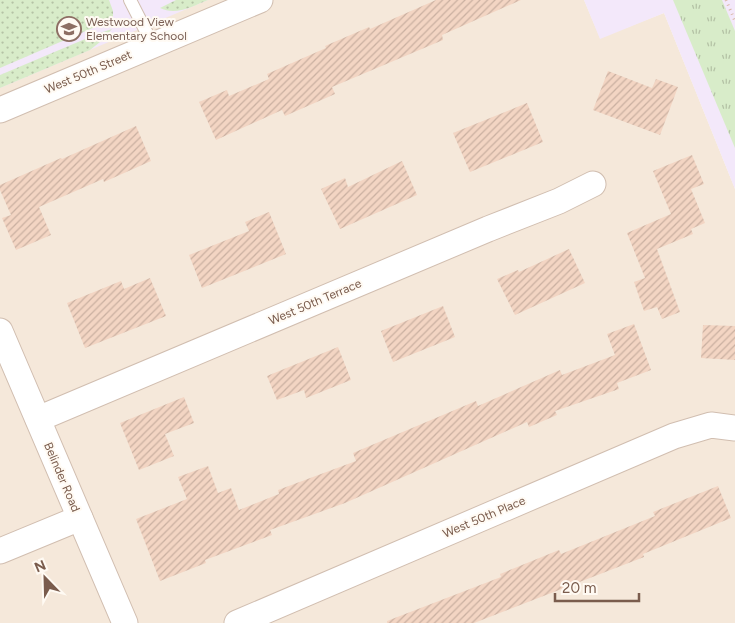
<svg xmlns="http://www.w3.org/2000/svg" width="735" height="623" viewBox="0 0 735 623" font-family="Figtree,sans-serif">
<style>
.residential{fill:#f5e8da}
.education{fill:#f3e8fa}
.grass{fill:url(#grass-dots)}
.park{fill:url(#park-tufts)}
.building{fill:url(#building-hatch)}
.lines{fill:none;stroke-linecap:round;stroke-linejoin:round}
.lane-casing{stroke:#d1beb0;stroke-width:14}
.street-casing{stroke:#d1beb0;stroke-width:27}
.path{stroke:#d9b8a5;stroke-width:3;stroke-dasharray:1 4;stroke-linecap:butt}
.lane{stroke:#fff;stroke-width:12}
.street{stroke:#fff;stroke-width:25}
.labels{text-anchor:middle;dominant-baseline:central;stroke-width:4;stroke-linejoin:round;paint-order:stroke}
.education-label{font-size:12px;fill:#785e54;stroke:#fffaf3;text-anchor:start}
.street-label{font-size:12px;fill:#7a5c4d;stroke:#fffaf3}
</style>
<defs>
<pattern id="grass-dots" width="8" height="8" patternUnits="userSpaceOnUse" patternTransform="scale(1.25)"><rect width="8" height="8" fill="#d8ecc9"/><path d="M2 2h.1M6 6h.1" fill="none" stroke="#b4c2a5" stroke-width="1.8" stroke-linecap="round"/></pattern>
<pattern id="park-tufts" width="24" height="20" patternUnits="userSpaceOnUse" patternTransform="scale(1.25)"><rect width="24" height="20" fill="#d8ecc9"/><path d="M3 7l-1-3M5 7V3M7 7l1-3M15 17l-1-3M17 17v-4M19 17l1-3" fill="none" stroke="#b4c2a5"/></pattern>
<pattern id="building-hatch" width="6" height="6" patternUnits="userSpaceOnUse" patternTransform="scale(1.25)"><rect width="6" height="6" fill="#f3d5c3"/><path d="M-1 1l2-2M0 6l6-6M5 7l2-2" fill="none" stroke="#cab0a1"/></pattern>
</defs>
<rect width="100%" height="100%" fill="#fdf6ec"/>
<polygon class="residential" points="0,0 584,0 600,38 664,13 735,189 735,623 0,623"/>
<g class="education">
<polygon points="0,0 208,0 0,88"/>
<polygon points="584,0 735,0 735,189 664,13 600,39"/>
</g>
<g class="grass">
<polygon points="0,0 109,0 113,11 113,17 95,27 0,68"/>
<path d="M176,0H208C193,6 176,16 160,8Z"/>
<polygon points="112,29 100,42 90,50 0,88 0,75 97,34"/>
</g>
<polygon class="park" points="673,0 722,0 735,31 735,148"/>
<g class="building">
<polygon points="436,0 521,0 442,35 443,40 332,87 335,94 285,116 282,110 216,140 199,102 227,90 229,96 269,79 267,74 326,48 325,46 369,27 370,29"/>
<polygon points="608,71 652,88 656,79 678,87 660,135 593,110"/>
<polygon points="527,103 543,142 470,172 453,133"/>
<polygon points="136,126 151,161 104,182 103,179 39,207 51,235 16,250 2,218 11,215 0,190 0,185 61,158 62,159"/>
<polygon points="692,155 704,184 691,189 705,223 691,229 693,234 657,249 680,312 662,319 657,307 644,311 634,282 645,278 627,233 671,214 653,171"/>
<polygon points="402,161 417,195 340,229 321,189 345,178 348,187"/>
<polygon points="269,212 286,254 202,288 189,255 249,231 245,222"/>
<polygon points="569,249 585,283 515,315 497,279 518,270 519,272"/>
<polygon points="150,278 166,316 85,348 67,303 121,281 124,289"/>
<polygon points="443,306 455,337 393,362 381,331"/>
<polygon points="634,324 651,370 617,383 619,389 555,411 557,415 529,427 527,422 345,503 270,530 272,535 205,560 206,563 160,581 136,519 187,499 178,477 208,466 218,493 231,488 239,510 279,494 278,490 356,461 353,453 476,401 478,406 560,370 562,375 615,355 607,334"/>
<polygon points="703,325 735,326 735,360 701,358"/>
<polygon points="338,347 351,380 306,398 304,390 277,400 267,376"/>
<polygon points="184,397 194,423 165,434 174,456 139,470 120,423"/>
<polygon points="718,486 731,518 643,554 644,557 474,623 387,623 387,621 501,577 500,574 559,550 561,554 655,516 653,512"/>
</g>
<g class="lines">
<defs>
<polyline id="lane" points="130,0 153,45"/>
<g id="street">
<polyline points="0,110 260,0"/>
<polyline points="0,331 125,623"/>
<polyline points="38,419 488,229 559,201 593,184"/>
<polyline points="0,551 80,518"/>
<polyline points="237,623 674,436 711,425 735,428"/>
</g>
</defs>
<use href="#lane" class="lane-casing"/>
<use href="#street" class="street-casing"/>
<polyline class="path" points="726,0 735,21"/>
<use href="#lane" class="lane"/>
<use href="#street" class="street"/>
</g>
<defs>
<symbol id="school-ring" viewBox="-11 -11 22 22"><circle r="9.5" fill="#fffaf3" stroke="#8d6e63" stroke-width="1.5"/><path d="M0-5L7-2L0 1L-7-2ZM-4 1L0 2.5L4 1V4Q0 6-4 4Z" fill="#8d6e63"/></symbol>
</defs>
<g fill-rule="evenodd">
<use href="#school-ring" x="55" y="15" width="28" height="28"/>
</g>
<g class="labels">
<g class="education-label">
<text x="86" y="22">Westwood View<tspan x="86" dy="14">Elementary School</tspan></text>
</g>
<g class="street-label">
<text transform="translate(88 72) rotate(-23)">West 50th Street</text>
<text transform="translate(315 302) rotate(-23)">West 50th Terrace</text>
<text transform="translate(62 477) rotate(67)">Belinder Road</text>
<text transform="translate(484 517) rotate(-23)">West 50th Place</text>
</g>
</g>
<g transform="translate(45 578) rotate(337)" stroke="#fffaf3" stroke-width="4" paint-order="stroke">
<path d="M0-4L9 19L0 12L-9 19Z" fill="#7a5c4d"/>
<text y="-8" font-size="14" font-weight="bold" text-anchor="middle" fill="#7a5c4d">N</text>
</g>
<path d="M555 593v8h84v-8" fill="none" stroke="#7a5c4d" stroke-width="2.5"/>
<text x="562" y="593" font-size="15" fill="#7a5c4d" stroke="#fffaf3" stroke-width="4" paint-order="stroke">20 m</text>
</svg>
